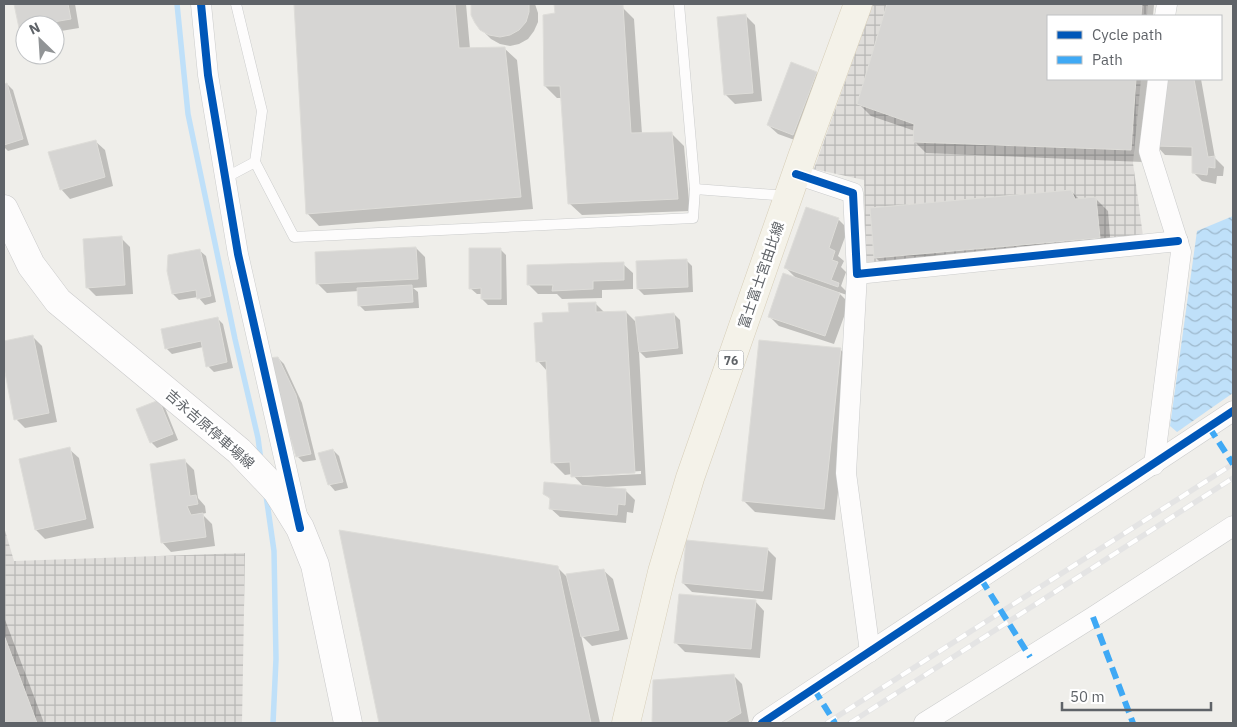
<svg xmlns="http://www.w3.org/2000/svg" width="1237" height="727" viewBox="0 0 1237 727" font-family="'IBM Plex Sans','Noto Sans JP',sans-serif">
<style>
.industrial{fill:url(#industrial-grid)}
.water{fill:url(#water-waves)}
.shadow{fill:#0003;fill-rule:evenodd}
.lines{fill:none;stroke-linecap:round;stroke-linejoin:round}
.stream{stroke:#bfe0f9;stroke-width:5.5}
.building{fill:#d6d5d3;stroke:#deddd9}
.service-casing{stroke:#cbcccc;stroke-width:11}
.minor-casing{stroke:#cbcccc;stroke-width:21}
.secondary-casing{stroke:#cacacb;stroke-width:29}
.primary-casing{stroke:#d7ceb8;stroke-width:29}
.service{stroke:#fdfcfc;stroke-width:10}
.minor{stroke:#fdfcfc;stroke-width:20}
.secondary{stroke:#fdfcfc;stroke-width:28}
.primary{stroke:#f4f2e9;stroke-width:28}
.rail-casing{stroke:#e4e4e4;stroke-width:5.5}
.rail{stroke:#fff;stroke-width:4;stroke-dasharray:11;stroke-linecap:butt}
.quiet{stroke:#3fa9f5;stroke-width:6;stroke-dasharray:12 6;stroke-linecap:butt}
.cycleway-casing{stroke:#fff;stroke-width:11}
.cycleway{stroke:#0057b8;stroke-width:8}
.labels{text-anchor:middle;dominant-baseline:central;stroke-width:5;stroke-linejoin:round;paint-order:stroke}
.shield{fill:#fff;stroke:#8f9295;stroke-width:1}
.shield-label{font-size:12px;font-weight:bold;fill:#5f6368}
.street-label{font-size:14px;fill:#5f6368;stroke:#fff}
</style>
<defs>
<pattern id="industrial-grid" width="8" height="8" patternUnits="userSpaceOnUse" patternTransform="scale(1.25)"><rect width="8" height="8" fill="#dfddda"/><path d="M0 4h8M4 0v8" fill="none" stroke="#b8b7b5"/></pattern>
<pattern id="water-waves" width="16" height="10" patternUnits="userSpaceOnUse" patternTransform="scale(1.25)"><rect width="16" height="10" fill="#bfe0f9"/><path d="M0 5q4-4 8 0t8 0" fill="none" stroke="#9eb9cd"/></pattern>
</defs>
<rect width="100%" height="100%" fill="#efeeea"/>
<g class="industrial">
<polygon points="873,4 1148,4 1147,16 1048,16 1048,79 1141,79 1133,163 1143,236 866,266 864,180 814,169"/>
<polygon points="4,527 14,561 245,553 242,723 4,723"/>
</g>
<polygon class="water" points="1233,216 1233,393 1177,432 1170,426 1197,231"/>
<g class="shadow">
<polygon points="16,4 75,4 79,28 55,32 55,25 25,25 25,32 20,27"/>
<polygon points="295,4 466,4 470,49 504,48 517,60 533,209 319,226 307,213"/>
<polygon points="472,4 535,4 538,13 538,22 534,31 528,39 519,44 510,46 500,44 491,39 481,29 471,6"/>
<polygon points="555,4 617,4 617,6 622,7 634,19 642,134 672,134 684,146 690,211 582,215 569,203 562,98 557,98 545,86 556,14"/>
<polygon points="889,4 1153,4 1154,5 1153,16 1048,16 1048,79 1149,79 1143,162 926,153 914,141 915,131 871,116 859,104"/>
<polygon points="746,16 755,25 762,101 735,104 726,95"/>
<polygon points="791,64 817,73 826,82 803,143 778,134 768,125"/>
<polygon points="1163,79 1201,79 1215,158 1224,167 1223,176 1217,176 1216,184 1202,181 1193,172 1193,156 1165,155 1156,145"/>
<polygon points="7,84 13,90 29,145 8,151 4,147 4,85"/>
<polygon points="95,141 105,150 113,186 70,199 61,189"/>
<polygon points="1071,191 1080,200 1096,199 1108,211 1111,249 887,269 875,257"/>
<polygon points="807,208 839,220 848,229 838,256 844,261 841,267 846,272 841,286 848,293 847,295 838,292 849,303 834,344 779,326 769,316 797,279 785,267"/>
<polygon points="121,238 130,247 133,294 96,296 87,287"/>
<polygon points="416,248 425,257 427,287 413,288 418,292 419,308 365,311 359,305 359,291 327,293 318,284"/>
<polygon points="500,249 506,255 507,305 488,305 482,299 482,294 477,294 470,288"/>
<polygon points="199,250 206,256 216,302 205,305 198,297 179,300 173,294"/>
<polygon points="686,260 692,266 693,292 644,295 638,289"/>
<polygon points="623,264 633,273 633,289 602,290 602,298 562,299 557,294 538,294 529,285"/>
<path d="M595,303L605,313L626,312L637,323L674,314L680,320L683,354L646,358L639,351L646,485L606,487V489L625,490L635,500L633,513L627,512L626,523L560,517L550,508L551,500L545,493L583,486L572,474L565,475L553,463L548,372L538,361L544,323ZM641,471V474L582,477V475Z"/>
<polygon points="217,318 223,324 233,368 214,372 208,366 203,347 172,354 166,348"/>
<polygon points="32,336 42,346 57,422 25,428 16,419 4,361 4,343"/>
<polygon points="840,349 852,362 835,520 755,512 743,500"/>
<polygon points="278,358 284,364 302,403 316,460 303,462 297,456"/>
<polygon points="159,402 165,408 178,440 157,448 151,442"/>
<polygon points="69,449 79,458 94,528 45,539 36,530"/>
<polygon points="333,450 339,456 348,488 335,491 329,484"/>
<polygon points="185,461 194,470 198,498 205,506 206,513 202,514 212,524 215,546 171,552 162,542"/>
<polygon points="340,532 557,567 569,579 603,570 613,579 628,639 592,646 581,635 600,723 380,723"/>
<polygon points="767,549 776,558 772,600 692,592 683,583"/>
<polygon points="755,601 764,611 760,658 685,652 675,642"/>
<polygon points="4,617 44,723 4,723"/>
<polygon points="733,675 742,684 749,722 747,723 654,723 654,681"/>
</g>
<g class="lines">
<g class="stream">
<polyline points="177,4 188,114 235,339 258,438 261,461"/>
<polyline points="266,495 274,551 276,659 273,723"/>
</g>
</g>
<g class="building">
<polygon points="14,4 68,4 71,19 36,25 25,25 25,27 19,28"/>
<polygon points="294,4 455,4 459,48 505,47 521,197 306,214"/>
<polygon points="471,4 529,4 529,12 526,22 519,30 510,35 500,37 489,35 480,30 475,23 471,15"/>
<polygon points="554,4 606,4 623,5 631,133 672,132 678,199 568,204 560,86 544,86 543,15 555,13"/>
<polygon points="887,4 1142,4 1141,16 1048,16 1048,79 1136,79 1131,150 913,142 914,124 857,104"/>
<polygon points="746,14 753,93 724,95 717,17"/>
<polygon points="791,62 817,72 793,135 767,125"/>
<polygon points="1162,79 1194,79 1208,157 1215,156 1215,168 1208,167 1207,175 1192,173 1192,147 1155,146"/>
<polygon points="7,83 23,139 4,145 4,84"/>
<polygon points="96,140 105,177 60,190 48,152"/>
<polygon points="1071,190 1075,199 1096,197 1100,238 874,258 870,208"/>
<polygon points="806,207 839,218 829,248 835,251 832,260 838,262 831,280 839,283 838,287 784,268"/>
<polygon points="122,236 125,285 86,288 83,239"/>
<polygon points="416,247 418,279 316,284 315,252"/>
<polygon points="469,248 501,248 501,299 481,299 481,288 469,289"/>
<polygon points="200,249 211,296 197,299 196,290 172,294 167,271 168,255"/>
<polygon points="687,259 688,287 637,289 636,261"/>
<polygon points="624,262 624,280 593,281 593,289 552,291 553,285 527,285 527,265"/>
<polygon points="783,273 840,293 825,336 768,317"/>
<polygon points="412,285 413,302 358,306 357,288"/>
<polygon points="596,302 596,312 626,311 635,473 571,477 570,462 551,463 546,361 536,362 534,323 543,322 542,313 569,312 568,303"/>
<polygon points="674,313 678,348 639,352 635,317"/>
<polygon points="218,317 227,362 206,367 201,341 165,349 161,329"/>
<polygon points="33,335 49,413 14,420 4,367 4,341"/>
<polygon points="759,340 841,348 824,509 742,501"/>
<polygon points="278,357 296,395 311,454 296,457 267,358"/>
<polygon points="159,400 173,434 150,443 136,409"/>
<polygon points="70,447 86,519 35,530 19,459"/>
<polygon points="333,449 343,482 328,485 318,453"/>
<polygon points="185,459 190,496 196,495 198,504 187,506 191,515 203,513 206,537 161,543 150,464"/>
<polygon points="544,482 626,489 625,505 618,504 617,515 549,509 550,498 543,494"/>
<polygon points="339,530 558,566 591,723 379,723"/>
<polygon points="686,540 768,548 763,591 682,583"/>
<polygon points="604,569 619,630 581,637 566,574"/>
<polygon points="679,594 756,600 751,649 674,643"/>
<polygon points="4,635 37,723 4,723"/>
<polygon points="734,674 741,713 724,723 652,723 653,680"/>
</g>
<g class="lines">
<defs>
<g id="service">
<polyline points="236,4 262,111 255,162"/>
<polyline points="679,4 695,189"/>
<polyline points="225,178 255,162 294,237 693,218 695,189 787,196"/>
</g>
<g id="minor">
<polyline points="201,4 208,75 238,254 297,515"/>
<polyline points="1165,16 1167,4"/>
<polyline points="796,174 853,193 857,274 1178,241"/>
<polyline points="857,274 846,473 870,652"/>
<polyline points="1154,465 1181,252 1149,151 1158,79"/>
<polyline points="762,723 1233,411"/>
<polyline points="924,723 1093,617 1233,526"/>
</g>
<polyline id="secondary" points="4,209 31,265 58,301 239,451 277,491 300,528 315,565 348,723"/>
<polyline id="primary" points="626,723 662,572 690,478 802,157 858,4"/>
</defs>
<use href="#service" class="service-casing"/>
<use href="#minor" class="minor-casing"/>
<use href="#secondary" class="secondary-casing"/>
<use href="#primary" class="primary-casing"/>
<use href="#service" class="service"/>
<use href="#minor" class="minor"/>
<use href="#secondary" class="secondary"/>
<use href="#primary" class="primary"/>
<defs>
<g id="rail">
<polyline points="827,723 1233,464"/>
<polyline points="850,723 1233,478"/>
</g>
</defs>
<use href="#rail" class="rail-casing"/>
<use href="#rail" class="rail"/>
<g class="quiet">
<polyline points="1209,427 1233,464"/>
<polyline points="981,579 1030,657"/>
<polyline points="1093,617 1133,723"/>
<polyline points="814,689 835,723"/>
</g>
<defs>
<g id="cycleway">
<polyline points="201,4 208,75 238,254 300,528"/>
<polyline points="796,174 853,193 857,274 1178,241"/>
<polyline points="762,723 1233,411"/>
</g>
</defs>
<use href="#cycleway" class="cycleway-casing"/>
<use href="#cycleway" class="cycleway"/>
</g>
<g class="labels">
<rect class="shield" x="718.5" y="350.5" width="25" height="19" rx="4"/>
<g class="shield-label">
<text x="731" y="360">76</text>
</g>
<g class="street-label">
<text transform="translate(761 275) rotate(-71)">富士富士宮由比線</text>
<text transform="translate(210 429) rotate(41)">吉永吉原停車場線</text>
</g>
</g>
<rect width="1237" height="727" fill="none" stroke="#5f6368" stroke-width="10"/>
<rect x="1047" y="15" width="175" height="65" fill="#ffffff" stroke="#bfc1c3"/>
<rect x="1057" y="31" width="25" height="8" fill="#0057b8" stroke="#bfc1c3"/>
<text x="1092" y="40" font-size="15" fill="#5f6368">Cycle path</text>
<rect x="1057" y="56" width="25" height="8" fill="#3fa9f5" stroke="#bfc1c3"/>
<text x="1092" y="65" font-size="15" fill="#5f6368">Path</text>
<g transform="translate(40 40) rotate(335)"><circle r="24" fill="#ffffff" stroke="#bfc1c3"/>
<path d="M0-4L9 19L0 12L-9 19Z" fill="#919496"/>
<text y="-8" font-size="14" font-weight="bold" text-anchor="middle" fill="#5f6368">N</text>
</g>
<path d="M1062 702v8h149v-8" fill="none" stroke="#5f6368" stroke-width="2.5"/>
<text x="1070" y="702" font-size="15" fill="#5f6368" stroke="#ffffff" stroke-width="4" paint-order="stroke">50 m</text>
</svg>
